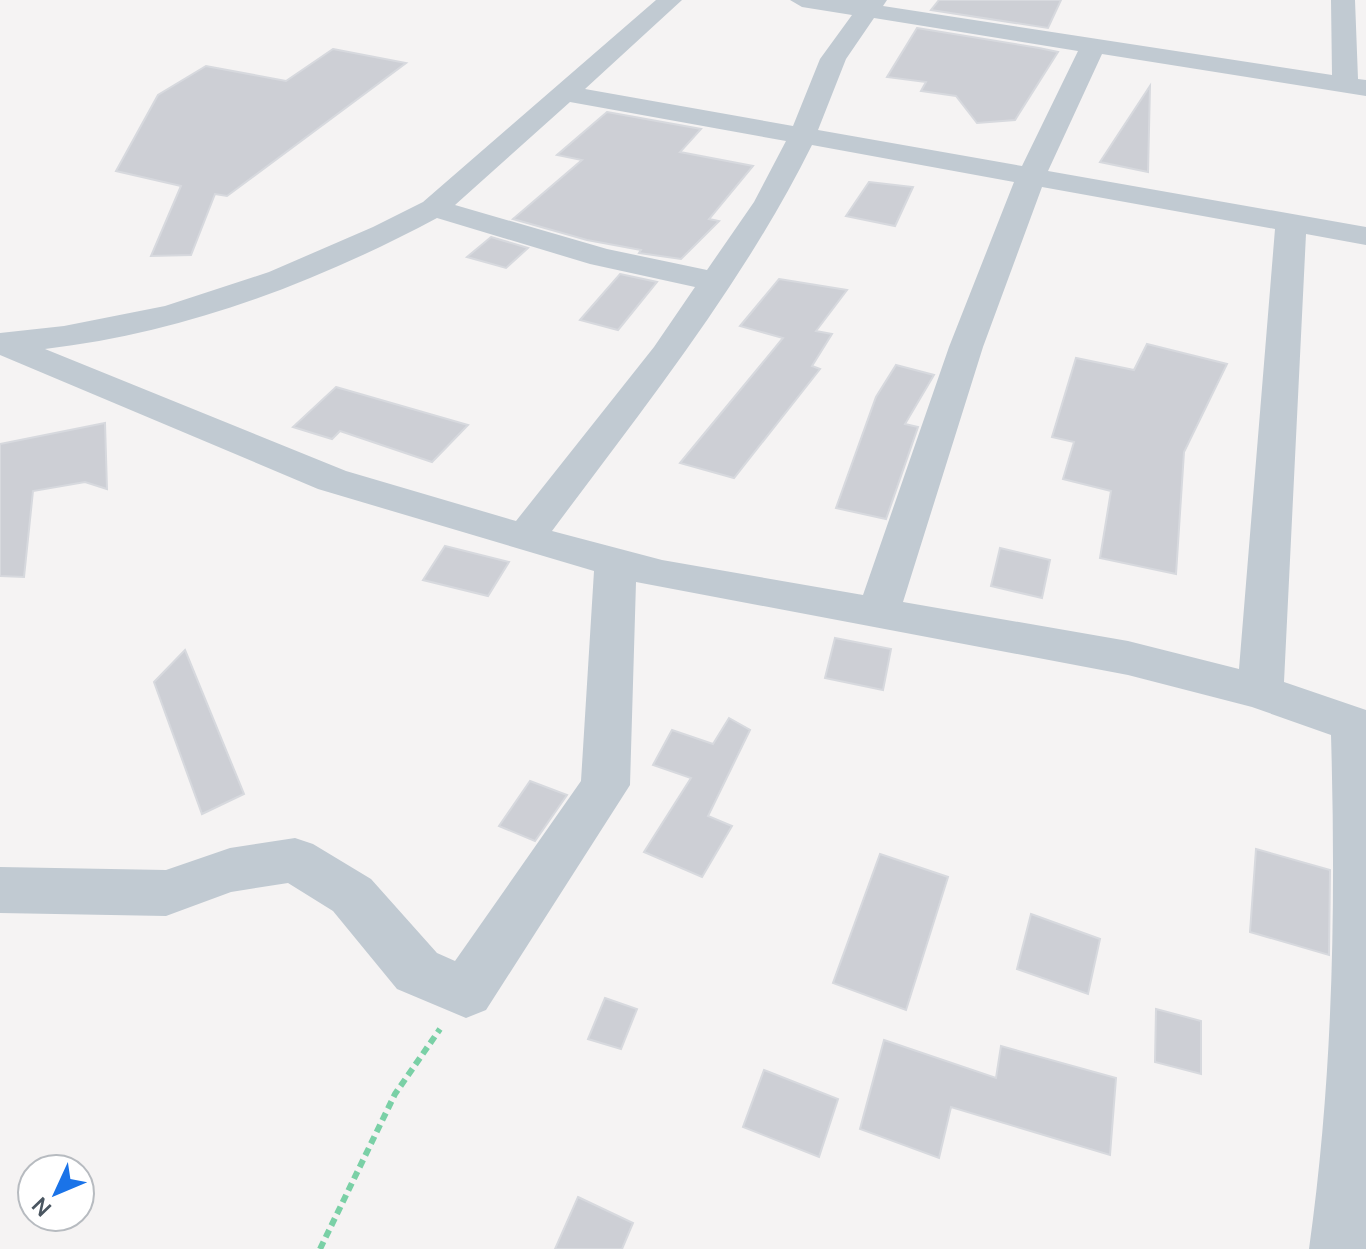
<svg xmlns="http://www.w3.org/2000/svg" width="1366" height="1249" viewBox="0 0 1366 1249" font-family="Manrope,sans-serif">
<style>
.building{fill:#cdcfd5;stroke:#d7d9de;stroke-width:2}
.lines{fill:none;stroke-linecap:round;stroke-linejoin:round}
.path{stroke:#7ad0a6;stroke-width:6;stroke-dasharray:8 5;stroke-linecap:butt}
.minor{fill:#c1cad2;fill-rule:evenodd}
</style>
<rect width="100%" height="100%" fill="#f5f3f3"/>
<g class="building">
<polygon points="939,0 1061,0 1048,28 931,10"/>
<polygon points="917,28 1039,48 1058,52 1015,120 977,123 956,96 921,91 926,82 887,77"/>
<polygon points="333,49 406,63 227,196 215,194 191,255 151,256 181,186 116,171 158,95 206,66 286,81"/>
<polygon points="1150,86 1148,172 1100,162"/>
<polygon points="607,112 701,129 680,152 753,166 709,219 719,221 681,259 639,253 641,250 587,240 513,219 582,160 557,155"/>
<polygon points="869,182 913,187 895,226 846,216"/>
<polygon points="491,237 528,248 506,268 467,257"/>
<polygon points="620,274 657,282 618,330 580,320"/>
<polygon points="779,279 847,290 816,331 832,334 812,366 820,369 734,478 680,463 783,338 740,326"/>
<polygon points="1147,344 1227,364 1184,452 1176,574 1100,558 1111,491 1063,479 1074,442 1052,437 1076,358 1134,370"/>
<polygon points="896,365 934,375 905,424 918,427 886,519 836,508 876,397"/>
<polygon points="336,387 468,425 432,462 340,431 332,439 293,427"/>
<polygon points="105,423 107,489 85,482 33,491 24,577 0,576 0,444"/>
<polygon points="445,546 509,562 488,596 423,580"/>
<polygon points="1000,548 1050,560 1042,598 991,586"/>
<polygon points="835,638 891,649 883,690 825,678"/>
<polygon points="185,650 244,794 202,814 154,682"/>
<polygon points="729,718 750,730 708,816 732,826 702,877 644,852 691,778 653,765 672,730 713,744"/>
<polygon points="530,781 567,795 535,841 499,826"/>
<polygon points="1256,849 1330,870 1329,955 1250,932"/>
<polygon points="880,854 948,877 906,1010 833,983"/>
<polygon points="1031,914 1100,939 1088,994 1017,969"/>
<polygon points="605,998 637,1009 621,1049 588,1039"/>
<polygon points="1156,1009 1201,1021 1201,1074 1155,1062"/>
<polygon points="884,1040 996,1078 1001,1046 1116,1078 1110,1155 951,1107 939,1158 860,1129"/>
<polygon points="764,1070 838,1099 819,1157 743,1127"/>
<polygon points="578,1197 633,1223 622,1249 555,1249"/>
</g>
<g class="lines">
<polyline class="path" points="320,1249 395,1094 440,1029"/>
<path class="minor" d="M656,0H682L585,89L793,126L820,59L852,15L802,7L790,0H887L883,6L1332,75L1331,0H1355L1358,79L1366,80V96L1102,54L1048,171L1366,227V245L1306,234L1284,682L1366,710V1249H1309C1333,1078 1336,908 1331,735L1252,707L1128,675L636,582L630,785L486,1010L466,1018L397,989L333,911L288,883L231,892L166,916L0,913V867L166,870L230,848L295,838L313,844L371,879L437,953L455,961L581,781L594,571L318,489L0,355V333L64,326L165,306L269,272L373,227L423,202ZM874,18L1078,51L1022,166L818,130L846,59ZM570,102L786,141L754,202L707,270L607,249L455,205ZM812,145L1014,182L949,347L863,595L662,560L552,531C644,407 743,284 812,145ZM1042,187L1275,229L1239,669L1128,641L903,602L983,347ZM437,218L590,264L695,287L654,347L516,521L346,471L45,349C184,333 315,283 437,218Z"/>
</g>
<g transform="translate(56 1193) rotate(226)"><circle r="38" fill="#ffffff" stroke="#b7bbc0" stroke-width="2"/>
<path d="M0-6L14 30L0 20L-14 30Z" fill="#1a73e8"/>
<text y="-12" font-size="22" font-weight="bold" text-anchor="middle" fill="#4a5661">N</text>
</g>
</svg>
